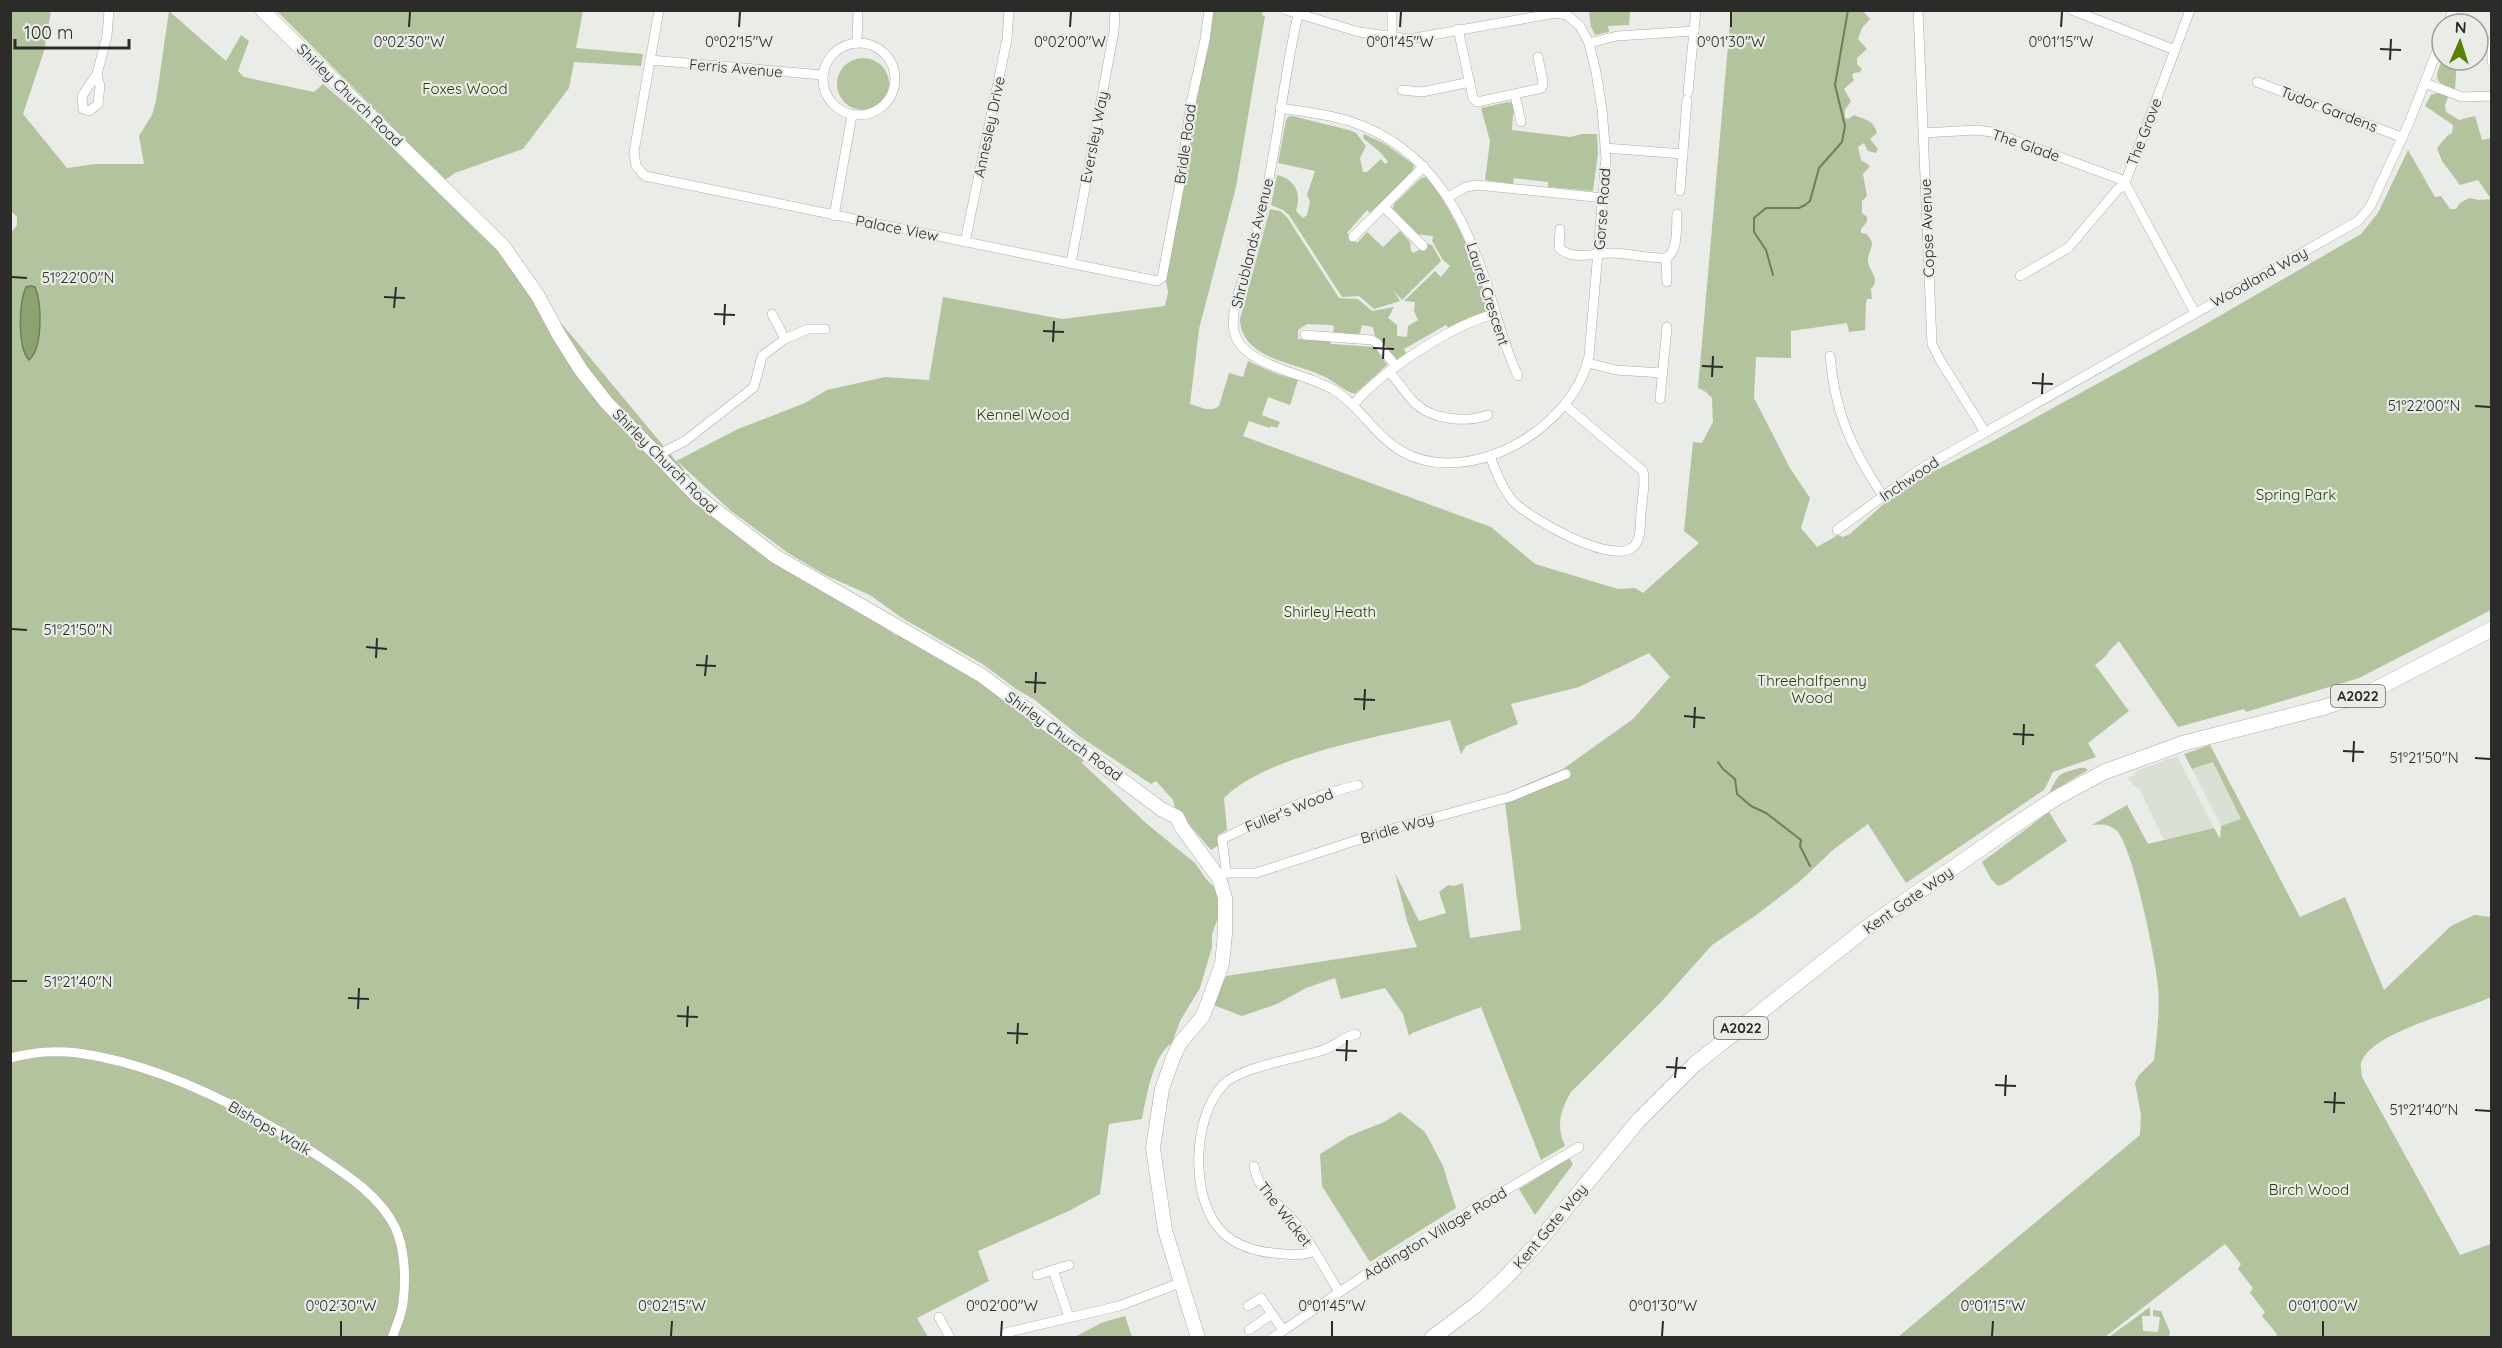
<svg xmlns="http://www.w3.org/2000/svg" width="2502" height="1348" viewBox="0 0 2502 1348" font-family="Quicksand,sans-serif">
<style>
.built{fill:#dbe0d5}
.green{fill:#b2c39e}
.water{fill:#8ca270;stroke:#6f7f5b;stroke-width:1.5}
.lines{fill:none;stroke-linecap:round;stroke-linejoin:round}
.stream{stroke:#6f7f5b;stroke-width:2}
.street-casing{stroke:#abaca8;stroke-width:10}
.secondary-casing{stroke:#abaca8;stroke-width:15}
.primary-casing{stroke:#abaca8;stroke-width:16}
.street{stroke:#fff;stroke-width:9}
.secondary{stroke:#fff;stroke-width:14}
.primary{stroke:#fff;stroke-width:15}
.ticks{fill:none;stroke:#2b2c2a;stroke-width:2}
.labels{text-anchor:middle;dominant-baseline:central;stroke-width:4.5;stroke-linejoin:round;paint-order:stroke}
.shield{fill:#e9ece7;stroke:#646663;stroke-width:1.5}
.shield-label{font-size:14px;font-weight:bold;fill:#2b2c2a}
.street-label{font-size:15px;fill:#2b2c2a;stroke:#e9ece7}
.park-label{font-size:15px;fill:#2a3e04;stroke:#e9ece7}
.ticks-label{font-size:15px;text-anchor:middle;fill:#2b2c2a;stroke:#e9ece7;stroke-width:4.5;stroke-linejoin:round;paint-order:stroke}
</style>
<rect width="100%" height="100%" fill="#e9ece7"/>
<g class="built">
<polygon points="2177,756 2214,828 2164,840 2140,790 2132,784 2128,778 2135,775 2136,771"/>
<polygon points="2213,761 2241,819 2221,826 2192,769"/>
</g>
<g class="green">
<path d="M10,11H51L44,51L23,114L67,168L95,164H144L139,136L152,115L156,101L169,11L226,61L241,35L249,41L238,71L244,77L314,92L323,84L462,204L676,461L738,429L805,403L827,390L885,377L929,380L943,297L1062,319L1165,306L1168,293L1165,275L1211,11H1263L1262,15L1265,16L1236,187L1199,329L1190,404C1200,407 1211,413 1219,406L1229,373L1243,377L1248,361L1277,374L1298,380L1290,405L1268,397L1262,415L1280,422L1277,428L1271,426L1270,428L1249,421L1243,436L1491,527L1535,564L1618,589L1635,588L1643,593L1699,543L1684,531L1693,442L1702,443L1713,422L1712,398L1706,392L1698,388L1731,11H1863L1870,19L1862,28L1858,39L1867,49L1857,58V64L1862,69L1860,72L1854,73L1852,75L1854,80L1844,89L1851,101L1845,110V118L1848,119L1854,115C1865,120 1873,119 1877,133L1870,139L1878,149L1876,153L1868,151L1864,143L1858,147L1861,160L1870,166L1863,174L1867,196L1862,201V213L1867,217V222L1861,229V233L1867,234L1872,242C1872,249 1868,253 1868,261C1869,272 1881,278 1871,289L1872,299H1867L1866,303L1865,330L1849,332L1847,323L1791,331V358L1756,357L1754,398L1790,468L1810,498L1801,528L1817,547L1838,535L1843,537L1850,534L1886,502L1923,477L1993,441L2197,329L2361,234L2378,213L2408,150L2435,197L2441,196L2450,209H2456L2460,203L2469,198L2479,200L2491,199L2478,180L2460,185L2442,161L2437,148L2448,135L2452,133L2453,125L2425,106L2431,95L2438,93L2448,97L2445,105L2446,112L2459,120L2475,116L2482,140L2491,138V610L2359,678L2246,712L2244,709L2178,727L2119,641L2108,652L2107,655L2095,665L2129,711L2088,743L2096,757L2053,772L2044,790L1906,883L1868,824L1834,849L1799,882L1755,916L1712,945L1662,1001L1571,1092C1560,1111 1556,1126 1565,1146L1541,1160L1481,1007L1412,1033L1409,1036L1403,1014L1385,988L1341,999L1335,978L1306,988L1277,1004L1242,1016L1213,1005L1226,976L1417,947L1407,921L1395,873L1419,921L1446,913L1439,892L1448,885L1454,886L1463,883L1470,938L1521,930L1504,794L1563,769L1633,719L1670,677L1649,653L1579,687L1511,704L1518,724L1466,746L1461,754L1450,720C1389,735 1267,754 1224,798L1227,830L1218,835L1219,845L1211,850L1175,808L1173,800L1156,781L1151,784L1079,736L1035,700L1016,689L984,665L902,618L870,595L825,575L788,553L731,511L677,461L722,517L888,625V630L897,636L898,629L993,687L1086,756L1082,763L1147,824L1195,863L1206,879L1225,898L1212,934V947L1200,988L1180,1021L1172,1043C1153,1054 1146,1099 1142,1119L1109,1124L1100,1194L1069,1211L978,1251L989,1281L917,1318L928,1337H11L10,234L17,225V217L10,210Z"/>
<polygon points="283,11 583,11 576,48 643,54 641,66 574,62 569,88 523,149 455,173 445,180 278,12"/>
<polygon points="1589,11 1630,11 1629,25 1608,26 1609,32 1595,35 1591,27"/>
<circle cx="863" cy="84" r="26"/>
<path d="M2442,60H2457L2455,89C2434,82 2434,80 2442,60Z"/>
<polygon points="1508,102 1513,103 1516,113 1513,114 1512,130 1570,137 1582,134 1597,134 1598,153 1593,191 1548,187 1548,182 1514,178 1513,184 1485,180 1490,141 1481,108"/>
<path d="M1292,116L1349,130L1356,133L1366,146L1360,158L1363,172H1367L1381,159L1385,164L1388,162L1381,153L1363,138L1364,134L1387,145L1414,165L1413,171L1371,214L1367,210L1347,233L1357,243L1367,232L1383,247L1400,231L1410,242L1411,251L1414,253L1428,244L1432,245L1441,261L1402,300L1393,290L1400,301L1374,309L1359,296L1342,297L1289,215L1283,210L1271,205L1277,175C1295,179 1302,193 1296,211L1303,218L1307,215L1310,202L1307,195L1315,171L1278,163L1286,120L1288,117Z"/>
<path d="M1426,177C1449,201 1486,279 1488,311L1450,330L1446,325L1404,349L1407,355L1398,360L1375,337L1373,327L1362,325L1360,333L1355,336L1333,334L1334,326L1330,325L1307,324L1298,330V339L1330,341L1331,344L1375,347L1387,365L1355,394C1344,391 1334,381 1323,376C1296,363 1241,359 1240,319L1270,209L1280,211L1287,217L1339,298L1358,299L1372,311L1394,307L1388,318L1397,325V336L1407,337L1408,326L1418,320L1414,311L1415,302L1404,301L1435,271L1441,277L1450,266L1443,260L1432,241L1433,236L1416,234L1392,212L1394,204L1421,178Z"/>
<path d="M2210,745L2300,917L2345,897L2384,990L2451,926L2474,915L2491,917V997C2463,1011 2371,1031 2361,1063C2360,1067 2362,1072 2362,1077L2460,1255L2491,1244V1337H2276L2277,1334L2262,1316L2265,1312L2250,1293L2253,1288L2238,1269L2241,1264L2225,1244L2105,1337H1898L2140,1135L2141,1115L2135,1083L2139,1075L2154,1060C2157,1036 2160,1010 2158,986C2156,960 2133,848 2117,831C2109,824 2102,824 2092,825L2127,805L2148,844L2214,828L2220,839L2221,826L2241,819L2213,762L2192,769L2184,754Z"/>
<path d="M2079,768H2085L2088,770L2049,793C2060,773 2056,775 2079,768Z"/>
<polygon points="2049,812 2067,841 2004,884 1998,886 1991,879 1982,862"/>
<polygon points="1400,1112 1425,1132 1443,1166 1456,1208 1370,1262 1322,1186 1320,1154 1349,1136 1384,1122"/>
<polygon points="1569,1158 1573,1164 1535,1215 1519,1189"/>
<polygon points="2150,1307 2150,1316 2142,1316 2143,1331 2158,1332 2160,1317 2153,1316 2153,1310 2161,1311 2170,1332 2169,1337 2109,1337"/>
<polygon points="1125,1316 1132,1337 1075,1337 1101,1323"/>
</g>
<path class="water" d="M31,286L35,287C42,303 43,348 29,360C17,347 19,302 26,287Z"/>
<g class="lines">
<g class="stream">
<polyline points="1773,275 1766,250 1754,232 1754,218 1766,208 1799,208 1805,205 1810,201 1819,168 1842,142 1845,126 1835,85 1848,10"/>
<polyline points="1718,762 1723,769 1735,779 1737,794 1751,806 1766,813 1801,840 1800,846 1810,866"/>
</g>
<defs>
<g id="street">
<polyline points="659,10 634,152 636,166 645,176 1157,281 1162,278 1180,183 1191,103 1205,40 1209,10"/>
<path d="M1286,10L1359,32L1409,39L1556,13L1567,15L1580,26L1589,43L1596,72L1602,109L1606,158L1589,356C1574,427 1471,489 1403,452C1375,437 1360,405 1332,389C1306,373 1241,366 1234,331C1230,310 1242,284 1248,264C1253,245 1259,227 1263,207C1278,144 1283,79 1298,15"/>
<polyline points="1918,10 1932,344 1940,360 1985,432"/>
<polyline points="2072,10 2175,50"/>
<polyline points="2190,10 2125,183 2195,313"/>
<polyline points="2448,24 2453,10"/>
<polyline points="1458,29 1473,98 1477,102 1542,88 1543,82 1538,57"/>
<polyline points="1392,37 1392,10"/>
<polyline points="2492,42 2492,62"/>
<circle cx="859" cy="79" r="36"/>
<polyline points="857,43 858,10"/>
<polyline points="1589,43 1617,36 1694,31"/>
<polyline points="650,60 823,75"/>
<polygon points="97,74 100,86 98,104 89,111 83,109 82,96"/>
<polyline points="97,74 107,36 109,10"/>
<polyline points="2257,82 2401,137"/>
<polyline points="2425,83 2462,97 2492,96"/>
<polyline points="1402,90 1422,92 1470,82"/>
<polyline points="1688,92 1696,10"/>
<polyline points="1515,95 1521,122"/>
<path d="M1280,108C1304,112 1329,114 1352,122C1429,148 1463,212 1487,285C1497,316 1504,346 1518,376"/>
<polyline points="1923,133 1976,130 1992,132 2125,181"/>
<polyline points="1605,148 1683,154"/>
<polyline points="1680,191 1687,100"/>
<polyline points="1448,197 1466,187 1477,185 1604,198"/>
<polyline points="1384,207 1423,246"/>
<polyline points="834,216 852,115"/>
<path d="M1560,229L1559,248C1573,262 1598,252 1614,253C1631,254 1649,258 1666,258"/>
<polyline points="1353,237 1424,166"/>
<polyline points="965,242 1007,39 1009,10"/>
<polyline points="1071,263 1114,31 1115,10"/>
<polyline points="2020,276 2068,248 2118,189 2125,185"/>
<path d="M1667,282L1666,258C1679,251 1676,227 1677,214"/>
<polyline points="772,314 785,339"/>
<polyline points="1305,335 1372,340 1377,343 1396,366"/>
<path d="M1830,356C1835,414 1852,449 1883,496"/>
<polyline points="1588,363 1616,370 1662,373"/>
<path d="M1389,371C1398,381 1406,395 1416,404C1433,420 1467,423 1488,415"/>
<polyline points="1660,399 1667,327"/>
<path d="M1354,404C1382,371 1453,324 1495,314"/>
<polyline points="656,456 685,441 754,387 762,356 785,339 808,329 825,329"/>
<path d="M1490,456C1496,472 1502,488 1513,501C1530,519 1611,565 1633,547C1642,539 1640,522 1641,512C1642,499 1646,483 1643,471L1566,406"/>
<polyline points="1837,530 1919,470 2358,221 2370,207 2409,123 2442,38"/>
<polyline points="1227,873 1256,873 1388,830 1510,797 1566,774"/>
<path d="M1223,875L1226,870L1222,839C1266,818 1310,796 1358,785"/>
<path d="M10,1058C35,1052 53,1050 78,1053C164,1065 251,1111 323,1159C350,1177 380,1197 395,1227C405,1248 406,1279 403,1303C402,1314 396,1327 392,1338"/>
<path d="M1254,1166C1258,1193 1282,1205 1297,1225C1313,1246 1325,1269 1339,1292"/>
<path d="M1313,1251C1302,1257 1285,1254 1273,1253C1254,1251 1237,1246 1223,1233C1189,1200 1192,1116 1224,1084C1240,1067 1300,1058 1323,1050C1335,1046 1343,1037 1356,1034"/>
<polyline points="1053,1270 1069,1317"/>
<polyline points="1037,1275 1069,1265"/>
<polyline points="1248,1306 1261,1298 1283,1330"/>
<polyline points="939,1317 950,1338"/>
<polyline points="1249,1330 1272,1314"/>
<polyline points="1005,1333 1119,1306 1180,1283"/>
<polyline points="1272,1338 1384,1262 1579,1147"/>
</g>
<polyline id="secondary" points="262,10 503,246 538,296 559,335 581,370 606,402 697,496 775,556 981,675 1161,809 1177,817 1183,829 1219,878 1225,898 1225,934 1222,964 1203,1016 1180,1043 1173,1058 1162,1089 1153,1148 1165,1230 1198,1338"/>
<polyline id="primary" points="1432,1338 1476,1305 1504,1279 1535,1246 1638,1121 1695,1064 1869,926 2012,827 2056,798 2104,772 2184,743 2325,707 2372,691 2492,629"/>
</defs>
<use href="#street" class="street-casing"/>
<use href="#secondary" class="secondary-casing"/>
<use href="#primary" class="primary-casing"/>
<use href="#street" class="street"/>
<use href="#secondary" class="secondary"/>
<use href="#primary" class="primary"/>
</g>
<path class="ticks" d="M409,27L410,12M739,27L740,12M1070,27L1071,12M1400,27L1401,12M1731,27V12M2061,27L2062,12M2380,49L2401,50M2390,60L2391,39M12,277L27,278M384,297L405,298M394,308L396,287M714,314L735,315M724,325L725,304M1043,331L1064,332M1053,342L1054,321M1373,348L1394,349M1383,359L1384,338M1702,366L1723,367M1712,377L1713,356M2032,383L2053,384M2042,394L2043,373M2475,406L2490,407M12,629L27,630M366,647L387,649M376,658L377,638M696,665L716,666M705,676L707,655M1025,682L1046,683M1035,693L1036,672M1354,699L1375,700M1364,710L1365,689M1684,716L1705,718M1694,728L1695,707M2013,734L2034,735M2023,745L2024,724M2343,751L2364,752M2475,758L2490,759M2353,762L2354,741M12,981H27M348,998L369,999M358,1009L359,988M677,1016L698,1017M687,1027L688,1006M1007,1033L1028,1034M1017,1044L1018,1023M1336,1050L1357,1051M1346,1061L1347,1040M1666,1067L1686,1068M1675,1078L1677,1057M1995,1085L2016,1086M2005,1096L2006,1075M2324,1102L2345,1103M2475,1110L2490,1111M2334,1113L2335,1092M341,1336V1321M671,1336L672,1321M1001,1336L1002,1321M1332,1336V1321M1662,1336L1663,1321M1992,1336L1993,1321M2323,1336V1321"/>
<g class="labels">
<g class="shield">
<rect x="2331" y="685" width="54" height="22" rx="4.5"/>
<rect x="1714" y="1017" width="54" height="22" rx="4.5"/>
</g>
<g class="shield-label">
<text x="2358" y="696">A2022</text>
<text x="1741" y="1028">A2022</text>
</g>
<g class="street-label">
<text transform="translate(736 68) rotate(5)">Ferris Avenue</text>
<text transform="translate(350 95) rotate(44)">Shirley Church Road</text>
<text transform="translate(2329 109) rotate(21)">Tudor Gardens</text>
<text transform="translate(989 127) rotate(-78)">Annesley Drive</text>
<text transform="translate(2144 132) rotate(-69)">The Grove</text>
<text transform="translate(1094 137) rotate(-79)">Eversley Way</text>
<text transform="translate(1185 144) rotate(-82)">Bridle Road</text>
<text transform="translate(2026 145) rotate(19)">The Glade</text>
<text transform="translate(1602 209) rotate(-86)">Gorse Road</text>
<text transform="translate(897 228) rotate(11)">Palace View</text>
<text transform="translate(1927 228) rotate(-92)">Copse Avenue</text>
<text transform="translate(1252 243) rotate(-76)">Shrublands Avenue</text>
<text transform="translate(2259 277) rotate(-29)">Woodland Way</text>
<text transform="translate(1488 294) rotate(72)">Laurel Crescent</text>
<text transform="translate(665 461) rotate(45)">Shirley Church Road</text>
<text transform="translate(1909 479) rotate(-34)">Inchwood</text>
<text transform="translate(1064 736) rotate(36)">Shirley Church Road</text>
<text transform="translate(1289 810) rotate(-22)">Fuller's Wood</text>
<text transform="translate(1397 828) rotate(-16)">Bridle Way</text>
<text transform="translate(1908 900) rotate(-35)">Kent Gate Way</text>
<text transform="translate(270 1128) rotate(30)">Bishops Walk</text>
<text transform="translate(1285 1214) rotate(52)">The Wicket</text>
<text transform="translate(1550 1226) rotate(-50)">Kent Gate Way</text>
<text transform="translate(1435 1233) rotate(-31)">Addington Village Road</text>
</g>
<g class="park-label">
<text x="465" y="88">Foxes Wood</text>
<text x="1023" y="414">Kennel Wood</text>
<text x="2296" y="494">Spring Park</text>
<text x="1330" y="611">Shirley Heath</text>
<text x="1812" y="680">Threehalfpenny<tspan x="1812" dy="17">Wood</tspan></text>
<text x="2309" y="1189">Birch Wood</text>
</g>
</g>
<g class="ticks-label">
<text x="409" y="47">0°02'30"W</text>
<text x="739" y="47">0°02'15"W</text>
<text x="1070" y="47">0°02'00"W</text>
<text x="1400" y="47">0°01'45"W</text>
<text x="1731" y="47">0°01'30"W</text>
<text x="2061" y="47">0°01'15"W</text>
<text x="78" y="283">51°22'00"N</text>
<text x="2424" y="411">51°22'00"N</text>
<text x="78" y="635">51°21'50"N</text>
<text x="2424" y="763">51°21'50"N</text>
<text x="78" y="987">51°21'40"N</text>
<text x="2424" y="1115">51°21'40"N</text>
<text x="341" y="1311">0°02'30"W</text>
<text x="672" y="1311">0°02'15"W</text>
<text x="1002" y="1311">0°02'00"W</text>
<text x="1332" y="1311">0°01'45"W</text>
<text x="1663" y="1311">0°01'30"W</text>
<text x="1993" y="1311">0°01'15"W</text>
<text x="2323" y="1311">0°01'00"W</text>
</g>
<rect width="2502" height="1348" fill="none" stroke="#2b2c2a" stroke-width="24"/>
<g transform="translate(2460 42) rotate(3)"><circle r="28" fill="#e9ece7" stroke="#9d9f9b" stroke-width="1.5"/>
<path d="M0-4.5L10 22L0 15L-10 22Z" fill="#598000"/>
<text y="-9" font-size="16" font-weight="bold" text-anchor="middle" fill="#2b2c2a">N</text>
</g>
<path d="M15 39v9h114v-9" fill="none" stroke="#2b2c2a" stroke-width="3"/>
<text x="24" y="39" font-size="18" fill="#2b2c2a" stroke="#e9ece7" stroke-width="4.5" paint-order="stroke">100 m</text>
</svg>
